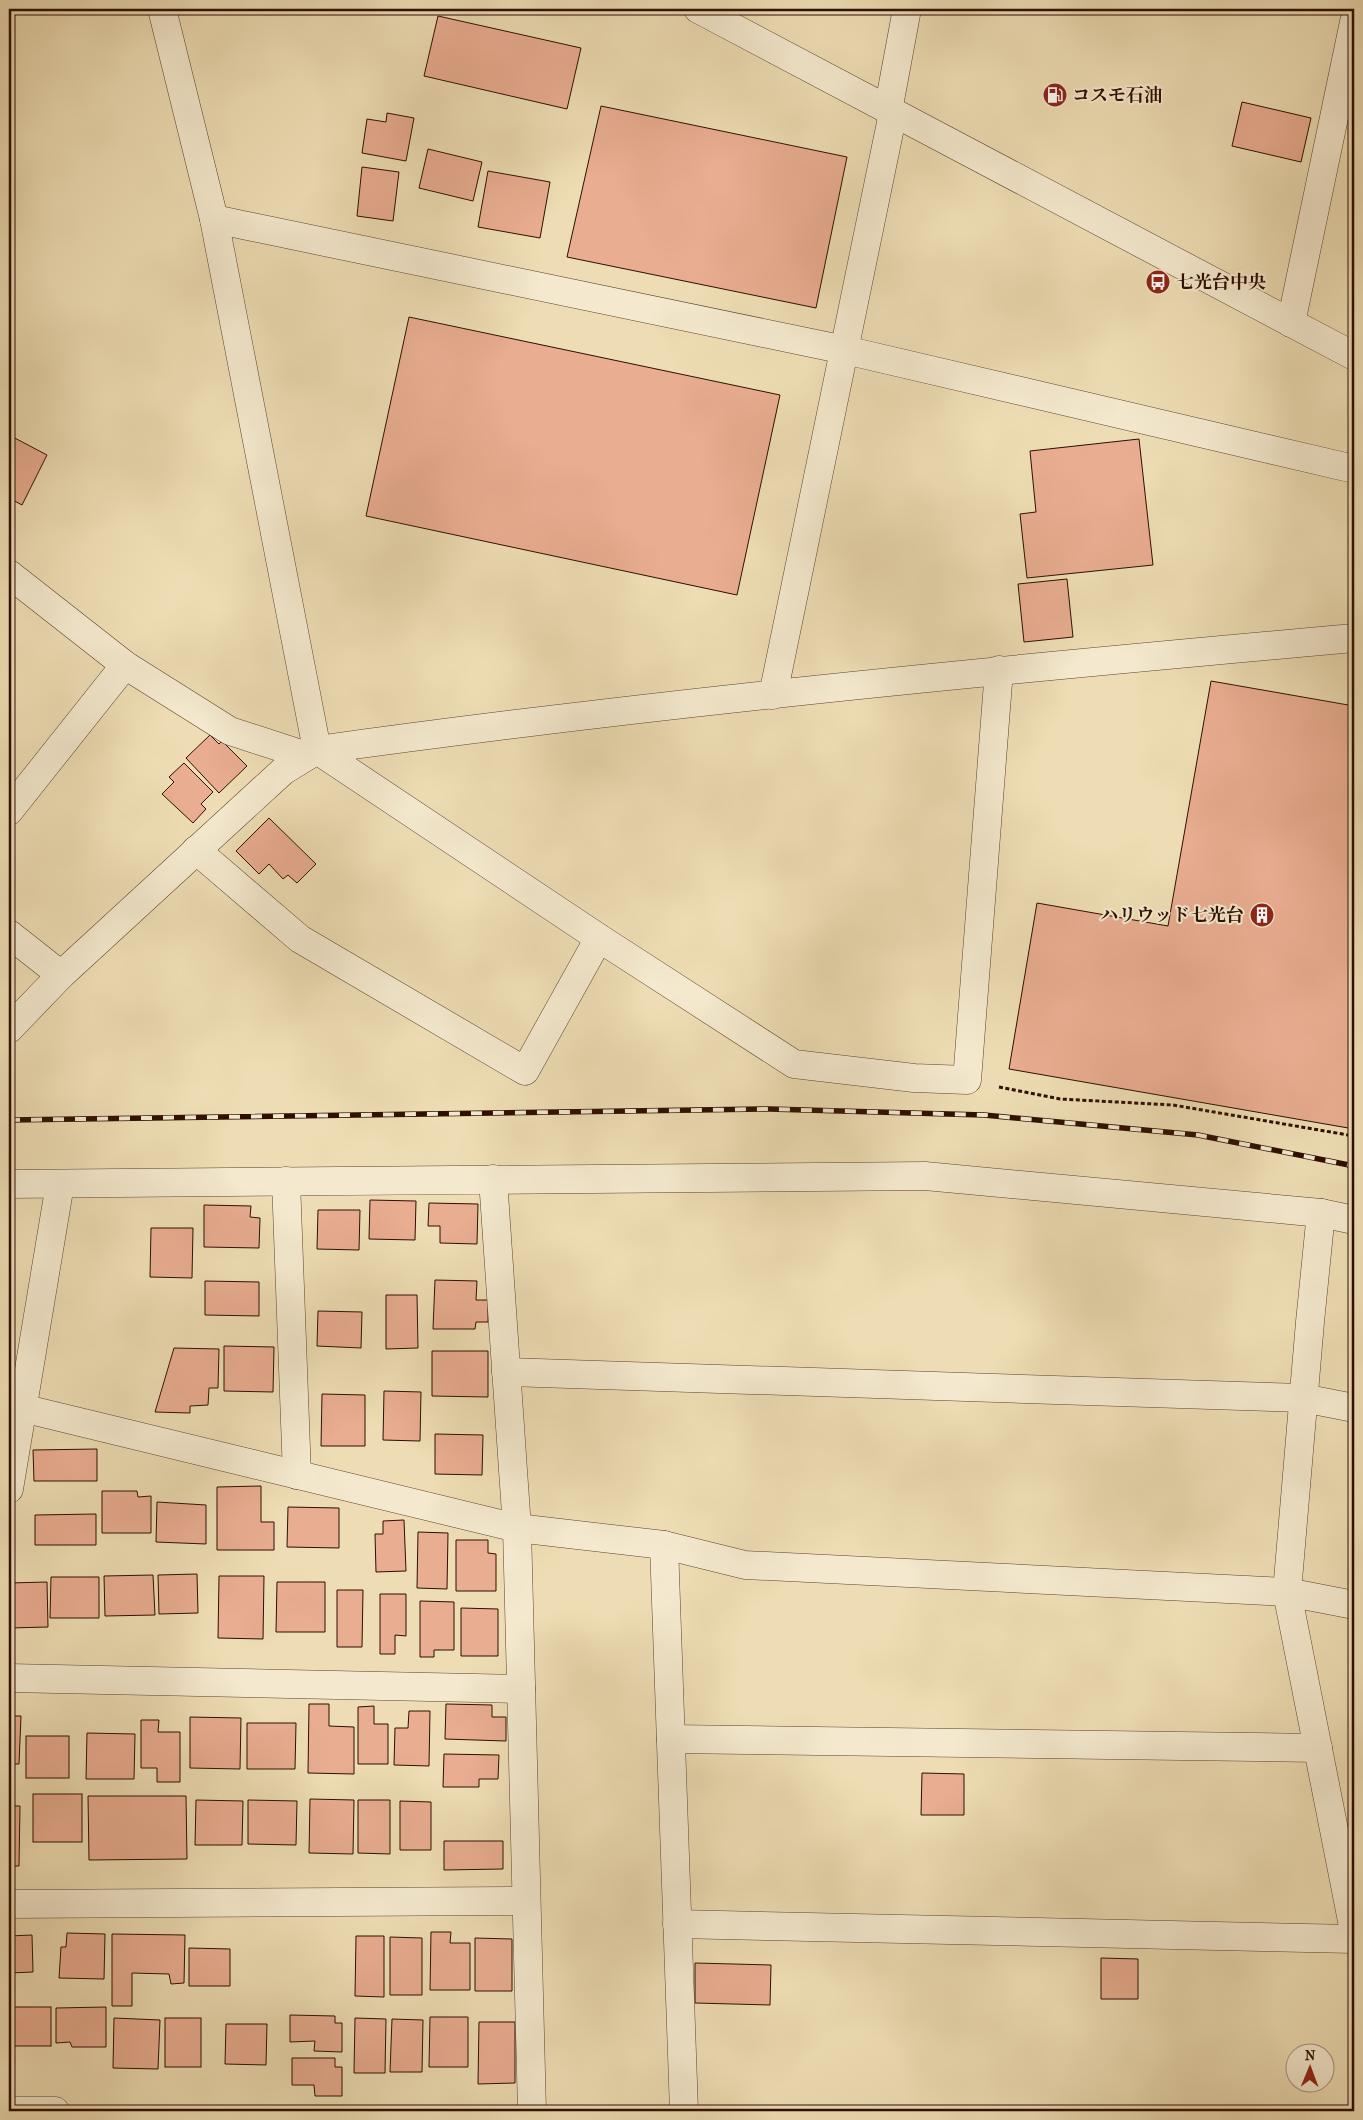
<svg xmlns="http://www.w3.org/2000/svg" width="1363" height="2120" viewBox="0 0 1363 2120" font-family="'IM FELL French Canon','Noto Serif JP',serif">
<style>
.building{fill:#e9ad91;stroke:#2d0e01}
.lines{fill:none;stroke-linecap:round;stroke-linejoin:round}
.minor-casing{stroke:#5d422e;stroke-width:29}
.path{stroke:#2d0e01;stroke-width:3;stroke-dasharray:4 2.5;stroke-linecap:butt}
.minor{stroke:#f4e9ce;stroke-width:28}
.rail-casing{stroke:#2d0e01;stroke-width:5.5}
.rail{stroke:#f4e9ce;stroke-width:4;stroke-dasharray:11;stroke-linecap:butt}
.labels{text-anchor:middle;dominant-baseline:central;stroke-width:4;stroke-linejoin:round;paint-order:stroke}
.poi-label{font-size:18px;font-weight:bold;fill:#2d0e01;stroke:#f4e9ce;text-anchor:start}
</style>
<rect width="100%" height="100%" fill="#eeddb4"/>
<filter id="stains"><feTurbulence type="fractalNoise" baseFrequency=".004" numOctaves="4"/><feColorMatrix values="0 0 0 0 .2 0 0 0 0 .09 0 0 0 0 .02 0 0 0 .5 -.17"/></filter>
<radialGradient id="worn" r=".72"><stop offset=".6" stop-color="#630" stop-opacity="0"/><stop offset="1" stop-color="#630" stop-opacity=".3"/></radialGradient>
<g class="building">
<polygon points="438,16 581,48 567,109 424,76"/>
<polygon points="1242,102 1311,118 1301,162 1232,146"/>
<polygon points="601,106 847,157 816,308 567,257"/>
<polygon points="387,113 414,118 406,161 362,153 367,119 386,122"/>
<polygon points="428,149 482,162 473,201 419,188"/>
<polygon points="362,167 399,172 393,221 357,216"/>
<polygon points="488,171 550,182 540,238 478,227"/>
<polygon points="409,317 780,395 737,595 366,516"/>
<polygon points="9,435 47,455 22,505 9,498"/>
<polygon points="1139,439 1153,565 1027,578 1020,514 1036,512 1030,451"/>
<polygon points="1067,579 1073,637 1024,642 1018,584"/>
<polygon points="1211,681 1354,706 1354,1129 1009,1069 1037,903 1168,926"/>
<polygon points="210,735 219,744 222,741 247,766 219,793 186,758"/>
<polygon points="184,763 213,792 201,804 206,809 193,823 162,794 174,782 169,777"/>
<polygon points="269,818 316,864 297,883 288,875 283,879 269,864 259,874 236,851"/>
<polygon points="370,1200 416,1201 415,1240 369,1239"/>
<polygon points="429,1203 478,1204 477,1244 440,1243 440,1226 428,1226"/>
<polygon points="204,1205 251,1206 250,1217 260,1218 259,1248 204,1247"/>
<polygon points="318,1210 360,1210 359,1250 317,1249"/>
<polygon points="151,1228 193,1228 192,1278 150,1277"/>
<polygon points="435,1280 477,1281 476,1300 488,1300 488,1322 476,1322 475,1329 433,1329"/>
<polygon points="205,1281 259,1282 259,1316 205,1315"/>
<polygon points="386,1295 417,1295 418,1348 386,1349"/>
<polygon points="318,1311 362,1312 361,1348 317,1346"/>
<polygon points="224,1346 274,1347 273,1392 224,1391"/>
<polygon points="174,1348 219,1349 218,1388 209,1388 208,1405 190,1406 190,1413 155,1412"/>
<polygon points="432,1351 488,1351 488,1397 432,1396"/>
<polygon points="384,1391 421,1392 420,1441 383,1440"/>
<polygon points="322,1394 365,1395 365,1446 321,1446"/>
<polygon points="435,1434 483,1435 482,1475 435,1474"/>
<polygon points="97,1449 97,1481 34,1481 33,1450"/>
<polygon points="261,1486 261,1522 274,1522 274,1550 217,1550 217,1487"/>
<polygon points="102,1491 137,1491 138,1497 151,1496 151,1533 102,1533"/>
<polygon points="157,1502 206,1505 206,1544 156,1542"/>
<polygon points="288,1507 339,1508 339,1548 287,1547"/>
<polygon points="96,1514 96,1545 35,1545 35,1515"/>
<polygon points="404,1520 406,1571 376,1572 375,1534 383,1534 383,1521"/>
<polygon points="418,1532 448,1533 447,1589 417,1588"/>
<polygon points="456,1540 488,1540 488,1553 496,1554 496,1591 456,1591"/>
<polygon points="197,1574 198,1613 159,1614 158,1575"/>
<polygon points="153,1575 155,1615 105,1616 104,1576"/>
<polygon points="219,1576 264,1576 263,1639 218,1638"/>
<polygon points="51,1577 99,1577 99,1618 50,1618"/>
<polygon points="47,1582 48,1627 9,1628 9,1583"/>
<polygon points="277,1582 325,1582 325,1632 276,1632"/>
<polygon points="337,1590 363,1590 362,1647 337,1647"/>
<polygon points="380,1594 406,1594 406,1636 395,1635 395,1654 380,1654"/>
<polygon points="420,1601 454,1602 454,1650 434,1650 434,1657 420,1657"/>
<polygon points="461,1608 498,1609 498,1656 461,1656"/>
<polygon points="309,1704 329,1704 329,1726 354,1727 354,1774 308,1773"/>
<polygon points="446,1704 492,1705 492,1717 506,1717 506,1741 445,1739"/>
<polygon points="374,1706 374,1724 388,1724 388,1764 358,1764 358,1707"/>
<polygon points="409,1711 430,1711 429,1766 394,1765 395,1728 408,1728"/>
<polygon points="9,1716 21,1716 19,1764 9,1764"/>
<polygon points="190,1717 241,1718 240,1769 190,1768"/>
<polygon points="141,1720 159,1720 158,1732 180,1732 180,1782 157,1782 157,1768 141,1768"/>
<polygon points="247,1723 296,1723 295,1769 247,1769"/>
<polygon points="87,1733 135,1734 134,1779 86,1779"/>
<rect x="26" y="1736" width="43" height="42"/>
<polygon points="444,1754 499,1755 498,1779 479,1779 479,1787 443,1787"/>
<polygon points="922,1773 964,1774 964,1815 921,1815"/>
<rect x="33" y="1794" width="49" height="48"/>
<polygon points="88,1796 186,1796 187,1859 89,1860"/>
<polygon points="310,1799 354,1800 353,1854 309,1853"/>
<polygon points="196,1800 243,1801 242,1845 195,1845"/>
<polygon points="248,1800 297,1801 296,1845 248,1844"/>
<polygon points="358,1800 390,1800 390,1854 358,1853"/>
<polygon points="400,1801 431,1802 431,1850 400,1850"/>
<polygon points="9,1806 20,1806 19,1866 9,1866"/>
<polygon points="444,1841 503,1841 503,1869 444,1870"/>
<polygon points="431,1932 451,1932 450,1943 470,1943 470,1990 430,1990"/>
<polygon points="67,1933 105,1934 104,1979 59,1978 61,1947 66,1947"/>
<polygon points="112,1934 185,1935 184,1983 171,1984 169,1974 132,1973 132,2006 112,2006"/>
<polygon points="32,1935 33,1972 9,1973 9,1936"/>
<polygon points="356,1936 384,1936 384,1997 355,1996"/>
<polygon points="390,1937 422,1938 422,1995 390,1995"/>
<polygon points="475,1938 512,1939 512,1991 475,1991"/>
<polygon points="189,1948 230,1949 230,1986 189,1986"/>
<polygon points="1101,1958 1138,1959 1138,1999 1101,1999"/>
<polygon points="695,1963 771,1965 770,2005 695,2003"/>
<rect x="9" y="2007" width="42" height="39"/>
<polygon points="106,2007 106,2047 72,2047 70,2042 56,2043 56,2008"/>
<polygon points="290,2015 335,2016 335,2023 342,2023 342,2052 314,2051 315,2041 290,2042"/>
<polygon points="430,2017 468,2017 468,2067 429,2067"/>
<polygon points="114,2018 160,2020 158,2069 113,2068"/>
<rect x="165" y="2018" width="36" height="49"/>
<polygon points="355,2018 386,2019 385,2073 354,2073"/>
<polygon points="392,2019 423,2020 422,2072 390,2072"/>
<polygon points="479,2022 515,2022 515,2083 478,2084"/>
<polygon points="226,2024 267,2024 266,2065 225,2064"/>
<polygon points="292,2058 335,2058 335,2067 342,2067 342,2096 315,2096 314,2085 292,2085"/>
</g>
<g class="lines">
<defs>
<g id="minor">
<polyline points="162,9 214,219 317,750 599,938 794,1064 914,1078 967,1080 999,670"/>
<polyline points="698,9 1354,356"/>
<polyline points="888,111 907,9"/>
<polyline points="214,219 845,350 1354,469"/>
<polyline points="1291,323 1354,22"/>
<polyline points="9,574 125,665 230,731 307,756"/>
<polyline points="773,695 893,113"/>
<polyline points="9,811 125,665"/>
<polyline points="196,850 300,939 525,1071 599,938"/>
<polyline points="9,934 61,975"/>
<path d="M9,1029L61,975L283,771L317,750C662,702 1008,669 1354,638"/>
<polyline points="493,1179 517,1528 532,2111"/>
<polyline points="286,1181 297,1475"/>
<polyline points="9,1184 925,1176 1321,1213 1354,1220"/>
<polyline points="1321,1213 1310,1322 1287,1592 1354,1931"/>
<polyline points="506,1372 1303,1398 1354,1408"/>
<polyline points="22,1408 517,1528 664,1545 745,1565 1287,1592 1354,1605"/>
<polyline points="9,1489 60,1184"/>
<polyline points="664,1545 684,2111"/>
<polyline points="9,1678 521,1689"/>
<polyline points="671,1739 1318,1748"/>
<polyline points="9,1904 526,1901"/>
<polyline points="677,1924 1354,1939"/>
<polyline points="9,2111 55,2111"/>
</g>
</defs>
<use href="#minor" class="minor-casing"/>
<polyline class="path" points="999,1087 1060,1099 1173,1105 1354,1136"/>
<use href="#minor" class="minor"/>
<defs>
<polyline id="rail" points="9,1120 769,1109 984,1115 1198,1135 1354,1166"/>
</defs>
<use href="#rail" class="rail-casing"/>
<use href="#rail" class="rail"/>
</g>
<defs>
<symbol id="fuel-disc" viewBox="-11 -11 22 22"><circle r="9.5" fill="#8f2418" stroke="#f4e9ce"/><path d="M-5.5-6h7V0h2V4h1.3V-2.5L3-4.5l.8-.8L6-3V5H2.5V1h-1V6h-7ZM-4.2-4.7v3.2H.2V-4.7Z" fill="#fff"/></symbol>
<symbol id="bus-disc" viewBox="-11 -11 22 22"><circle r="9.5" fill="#8f2418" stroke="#f4e9ce"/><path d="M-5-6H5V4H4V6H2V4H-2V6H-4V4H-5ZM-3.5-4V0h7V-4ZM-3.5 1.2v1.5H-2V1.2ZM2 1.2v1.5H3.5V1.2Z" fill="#fff"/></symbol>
<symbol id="building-disc" viewBox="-11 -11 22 22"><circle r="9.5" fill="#8f2418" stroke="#f4e9ce"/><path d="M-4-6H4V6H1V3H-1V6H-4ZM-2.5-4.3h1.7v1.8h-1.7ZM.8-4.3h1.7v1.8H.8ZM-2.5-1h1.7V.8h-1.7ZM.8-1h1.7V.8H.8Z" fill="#fff"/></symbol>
</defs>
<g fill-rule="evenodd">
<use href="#fuel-disc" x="1041" y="81" width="28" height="28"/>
<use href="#bus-disc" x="1144" y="268" width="28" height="28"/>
<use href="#building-disc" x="1248" y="901" width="28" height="28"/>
</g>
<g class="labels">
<g class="poi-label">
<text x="1072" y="95">コスモ石油</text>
<text x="1176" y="282">七光台中央</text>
<text x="1244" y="915" text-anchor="end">ハリウッド七光台</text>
</g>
</g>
<rect width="1363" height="2120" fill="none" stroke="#eeddb4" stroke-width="30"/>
<rect x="10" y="10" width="1343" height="2100" fill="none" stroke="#2d0e01" stroke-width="2.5"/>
<rect x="15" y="15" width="1333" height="2090" fill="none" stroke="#2d0e01"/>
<g transform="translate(1310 2068) rotate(1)"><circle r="24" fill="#f4e9ce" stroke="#a4917c"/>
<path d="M0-4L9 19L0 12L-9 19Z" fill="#8f2418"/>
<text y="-8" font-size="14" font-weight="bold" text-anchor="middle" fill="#2d0e01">N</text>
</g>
<rect width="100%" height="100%" filter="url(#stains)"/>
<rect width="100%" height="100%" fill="url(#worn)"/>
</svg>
